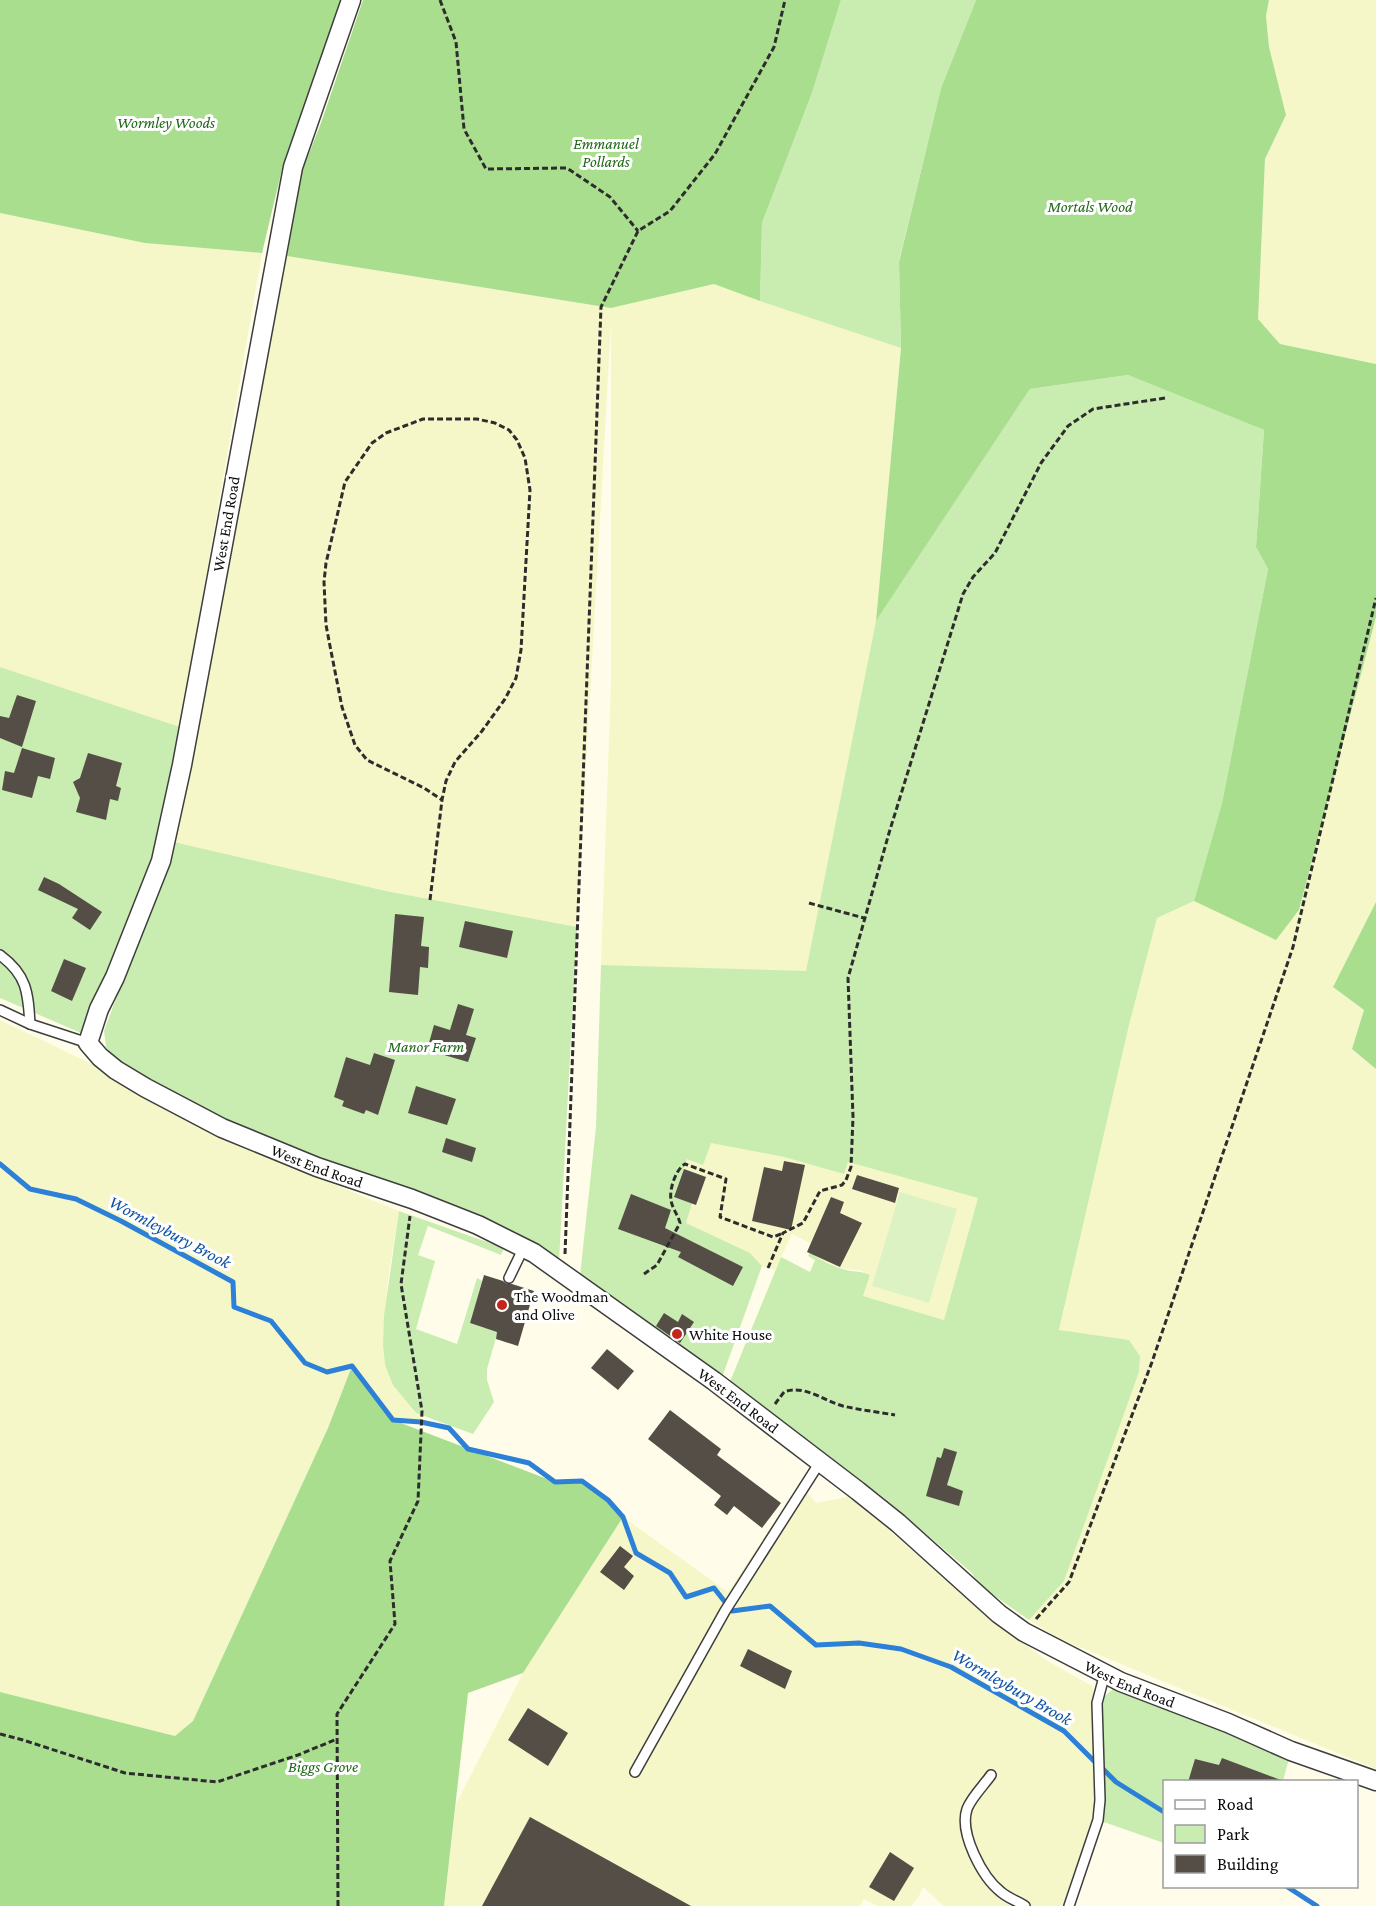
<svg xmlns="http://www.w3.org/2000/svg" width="1376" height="1906" viewBox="0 0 1376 1906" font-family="'Crimson Pro',serif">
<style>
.farmland{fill:#f6f7c8}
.green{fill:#c9ecb1}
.forest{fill:#aade8f}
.pitch{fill:#ddf2c3}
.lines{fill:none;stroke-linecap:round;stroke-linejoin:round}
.stream{stroke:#2c80d7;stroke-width:5}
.building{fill:#554e47}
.lane-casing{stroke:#3e3e3e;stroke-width:12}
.street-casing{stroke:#3e3e3e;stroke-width:21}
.path{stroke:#2d2d2d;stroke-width:3;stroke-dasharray:6 3;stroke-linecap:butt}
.lane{stroke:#fff;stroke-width:9}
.street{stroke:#fff;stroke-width:18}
.poi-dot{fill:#c4251a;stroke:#fff;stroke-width:2}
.labels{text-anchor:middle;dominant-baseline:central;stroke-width:6;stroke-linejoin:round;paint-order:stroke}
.park-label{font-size:16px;font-style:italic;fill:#1f6718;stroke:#fff}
.street-label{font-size:16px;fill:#0b0b0b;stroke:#fff}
.poi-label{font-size:16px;fill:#0b0b0b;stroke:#fff;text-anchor:start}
.water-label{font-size:18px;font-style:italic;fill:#0d51a5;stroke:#fff}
</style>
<rect width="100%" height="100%" fill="#fffde9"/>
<g class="farmland">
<polygon points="1269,0 1376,0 1376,364 1280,344 1257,320 1265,159 1286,115 1269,47 1266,16"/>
<polygon points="0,213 145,243 262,253 180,727 0,667"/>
<polygon points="287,256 611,308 714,284 901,348 876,621 806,972 601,965 611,681 611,324 577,927 386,891 174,842"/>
<polygon points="1376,617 1376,902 1333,987 1364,1010 1352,1049 1376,1069 1376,1769 1058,1638 1029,1620 1064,1581 1139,1372 1140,1356 1129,1340 1059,1331 1129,1025 1157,918 1194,901 1276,939 1299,910"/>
<polygon points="0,1020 92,1064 136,1094 213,1135 399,1211 388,1279 383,1345 385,1365 415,1413 422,1416 421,1422 393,1420 352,1366 328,1428 193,1721 175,1736 0,1692"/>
<polygon points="711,1143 784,1157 844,1174 848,1162 978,1198 944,1320 863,1296 870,1275 862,1271 840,1268 817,1258 812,1255 816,1246 792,1234 775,1270 762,1266 750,1253 686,1223 674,1197 687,1159"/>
<polygon points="799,1485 817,1503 851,1496 973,1605 1046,1660 1092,1686 1097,1703 1100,1800 1069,1906 944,1906 923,1887 918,1898 911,1906 877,1906 864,1899 860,1906 444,1906 456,1804 523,1673 623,1517 728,1592"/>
</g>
<g class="green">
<polygon points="841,0 976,0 941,88 899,261 901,348 760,301 762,223 812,93"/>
<path d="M1128,375L1264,430L1256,547L1268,569L1222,803L1194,901L1157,918L1129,1025L1059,1330L1129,1340L1140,1356L1139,1372L1064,1581L1029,1620L978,1584L972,1573L882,1496L729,1384L781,1257L810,1272L815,1260L808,1256L814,1245L817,1247L813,1255C822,1261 835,1267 846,1270C855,1272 862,1271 870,1275L863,1296L944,1320L978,1198L848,1162L844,1174L784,1157L711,1143L703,1165L687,1159L674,1197L692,1203L686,1223L750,1253L762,1266L721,1380L580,1276L596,1127L601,965L806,971L876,621L1030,389Z"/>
<path d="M0,667L180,727C176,753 174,780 167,805C147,883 113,958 81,1033L0,998Z"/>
<polygon points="174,842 386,891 577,927 559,1261 231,1124 117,1062 106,1047 104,1031"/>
<polygon points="399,1211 504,1248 501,1255 428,1226 418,1255 435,1261 416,1329 457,1344 477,1278 482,1281 470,1323 484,1328 500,1324 487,1369 487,1380 494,1402 473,1434 416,1413 393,1385 385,1365 383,1345 384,1316"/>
<polygon points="1121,1682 1291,1751 1283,1781 1164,1782 1164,1843 1098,1820 1097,1703"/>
</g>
<g class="forest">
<polygon points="0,0 341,0 283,165 262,253 145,243 0,213"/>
<polygon points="363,0 841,0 812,93 762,223 760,301 714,284 611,308 287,256 302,171 321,123"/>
<polygon points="976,0 1269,0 1266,16 1269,47 1286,115 1265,159 1258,319 1280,344 1376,364 1376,617 1299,910 1276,940 1194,901 1222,803 1268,569 1256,547 1264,430 1128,375 1030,389 876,621 901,348 899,262 941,88"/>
<polygon points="1376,902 1376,1069 1352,1049 1364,1010 1333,987"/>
<polygon points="352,1366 393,1420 555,1482 582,1481 608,1500 623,1517 523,1673 468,1693 444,1906 0,1906 0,1692 175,1736 193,1721 328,1428"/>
</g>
<polygon class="pitch" points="900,1192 957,1209 929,1303 872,1286"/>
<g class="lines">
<g class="stream">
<polyline points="0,1164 30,1189 76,1199 121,1221 233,1282 234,1307 271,1321 305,1363 327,1372 352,1366 393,1420 421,1422 449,1428 468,1449 529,1463 555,1482 582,1481 608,1500 623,1517 636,1553 670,1573 686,1597 714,1588 732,1611 770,1606 816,1645 859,1643 901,1649 951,1667 1064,1731 1097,1764"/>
<polyline points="1101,1767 1116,1782 1164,1812"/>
<polyline points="1286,1886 1317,1906"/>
</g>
</g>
<g class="building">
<polygon points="17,695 36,701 22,747 0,738 0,716 9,718"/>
<polygon points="22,748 55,758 50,779 38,776 32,798 2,790 5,771 14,773"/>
<polygon points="88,753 122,763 116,786 121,788 118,801 110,799 106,820 76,812 80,798 73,782 80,778"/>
<polygon points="44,877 59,884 102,912 90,930 72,918 78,909 38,890"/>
<polygon points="395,914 424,917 421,946 429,947 428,968 420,967 418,995 389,992"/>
<polygon points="465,921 513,931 507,958 459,947"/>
<polygon points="64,959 86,968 72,1001 51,991"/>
<polygon points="458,1004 474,1009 466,1035 476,1038 468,1062 427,1050 434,1025 450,1030"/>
<polygon points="374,1053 395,1060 378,1115 366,1110 364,1114 342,1106 344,1101 334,1097 346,1057 370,1065"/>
<polygon points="416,1086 456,1099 447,1125 408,1113"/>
<polygon points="446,1138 476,1148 472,1162 442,1152"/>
<polygon points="784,1161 805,1165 791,1230 752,1221 764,1167 782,1171"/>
<polygon points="684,1169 706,1177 696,1205 674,1197"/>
<polygon points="857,1175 899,1188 895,1203 852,1189"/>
<polygon points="631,1194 671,1210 665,1228 743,1267 733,1286 678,1257 681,1252 618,1229"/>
<polygon points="831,1197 844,1202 840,1213 862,1223 840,1267 807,1252"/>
<polygon points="484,1275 503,1281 507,1284 512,1284 534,1291 518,1346 496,1339 497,1332 470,1323"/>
<polygon points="664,1313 678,1322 682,1314 694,1322 680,1343 656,1326"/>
<polygon points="607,1349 634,1371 618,1390 591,1368"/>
<polygon points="670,1410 721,1449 717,1455 781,1503 762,1528 734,1506 727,1515 714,1505 721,1496 648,1439"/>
<polygon points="944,1448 957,1452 947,1485 963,1491 959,1506 926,1496 937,1457 941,1458"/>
<polygon points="620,1546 633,1556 624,1567 634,1576 624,1590 600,1572"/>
<polygon points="748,1649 792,1671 785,1689 740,1666"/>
<polygon points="528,1708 568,1733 548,1766 508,1740"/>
<polygon points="1222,1758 1281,1780 1281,1782 1188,1782 1195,1759 1219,1765"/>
<polygon points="530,1817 691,1906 482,1906"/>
<polygon points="890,1852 914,1868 894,1901 869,1887"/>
</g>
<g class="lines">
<defs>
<g id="lane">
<path d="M0,955C27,975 28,992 30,1024"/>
<polyline points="0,1010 30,1024 88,1043"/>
<polyline points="509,1278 524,1247"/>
<polyline points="635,1772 725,1611 820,1462"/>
<path d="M991,1775C984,1785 971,1798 967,1809C959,1833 982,1877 1001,1892C1008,1898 1017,1901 1025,1906"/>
<polyline points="1069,1906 1098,1820 1100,1800 1097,1703 1105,1673"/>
</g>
<g id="street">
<path id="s1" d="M351,0L293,167L182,765L161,861L115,977L99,1009L88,1043L100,1057L116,1070L146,1088L222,1128L317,1167L412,1199L478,1225L534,1253L714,1381L858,1491L898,1523L999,1614L1024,1632L1121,1682L1228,1723L1291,1751L1376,1781"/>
</g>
</defs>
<use href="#lane" class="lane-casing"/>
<use href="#street" class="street-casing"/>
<g class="path">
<polyline points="440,0 456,42 464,129 486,169 567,168 610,197 638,231"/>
<polyline points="430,900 442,800 446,781 455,762 482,731 505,699 516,678 521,650 530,490 525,458 517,440 509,430 495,423 477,419 423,419 386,433 372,443 345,482 326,563 324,582 326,625 330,646 342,707 355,745 367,760 424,788 442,800"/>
<polyline points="809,903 864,918"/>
<polyline points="565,1254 601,307 638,231 670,211 715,154 774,47 785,0"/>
<polyline points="768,1268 783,1233 803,1223 820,1191 842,1185 846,1180 851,1167 853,1117 848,978 889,833 963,594 973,577 995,553 1041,463 1068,426 1093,409 1165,398"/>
<path d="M644,1274L657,1265L680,1223C678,1215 672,1208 671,1200C669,1189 676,1169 685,1164L726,1179L720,1217L773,1237L781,1234"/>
<path d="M775,1404L784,1392C804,1384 824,1401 843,1406C860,1410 878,1412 895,1415"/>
<polyline points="1036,1619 1069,1582 1152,1362 1293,947 1376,598"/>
<polyline points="0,1734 23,1740 125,1773 217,1782 298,1755 337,1739"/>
<polyline points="338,1906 337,1714 395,1624 390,1561 418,1501 422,1411 401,1284 410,1216"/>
</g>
<use href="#lane" class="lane"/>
<use href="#street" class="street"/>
</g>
<g class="poi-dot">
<circle cx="502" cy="1305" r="6"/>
<circle cx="677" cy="1334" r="6"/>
</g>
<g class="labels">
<g class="park-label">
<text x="166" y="122">Wormley Woods</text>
<text x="606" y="143">Emmanuel<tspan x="606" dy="18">Pollards</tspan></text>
<text x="1090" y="206">Mortals Wood</text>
<text x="426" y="1046">Manor Farm</text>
<text x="323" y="1766">Biggs Grove</text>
</g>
<g class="street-label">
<text transform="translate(226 524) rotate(-80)">West End Road</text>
<text stroke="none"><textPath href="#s1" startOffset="1342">West End Road</textPath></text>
<text stroke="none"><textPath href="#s1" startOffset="1828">West End Road</textPath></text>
<text stroke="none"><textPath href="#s1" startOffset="2314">West End Road</textPath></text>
</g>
<g class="poi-label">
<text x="514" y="1296">The Woodman<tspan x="514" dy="18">and Olive</tspan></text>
<text x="689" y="1334">White House</text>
</g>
<g class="water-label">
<text transform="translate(170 1232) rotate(28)">Wormleybury Brook</text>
<text transform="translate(1012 1687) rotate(30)">Wormleybury Brook</text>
</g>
</g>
<rect x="1163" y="1780" width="195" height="108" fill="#ffffff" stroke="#9d9d9d" stroke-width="1.5"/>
<rect x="1175" y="1800" width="30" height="9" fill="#ffffff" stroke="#9d9d9d" stroke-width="1.5"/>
<text x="1217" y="1810" font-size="18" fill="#0b0b0b">Road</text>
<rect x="1175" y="1825" width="30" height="18" fill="#c9ecb1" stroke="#9d9d9d" stroke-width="1.5"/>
<text x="1217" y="1840" font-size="18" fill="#0b0b0b">Park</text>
<rect x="1175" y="1855" width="30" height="18" fill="#554e47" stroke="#9d9d9d" stroke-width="1.5"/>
<text x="1217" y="1870" font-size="18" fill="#0b0b0b">Building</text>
</svg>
